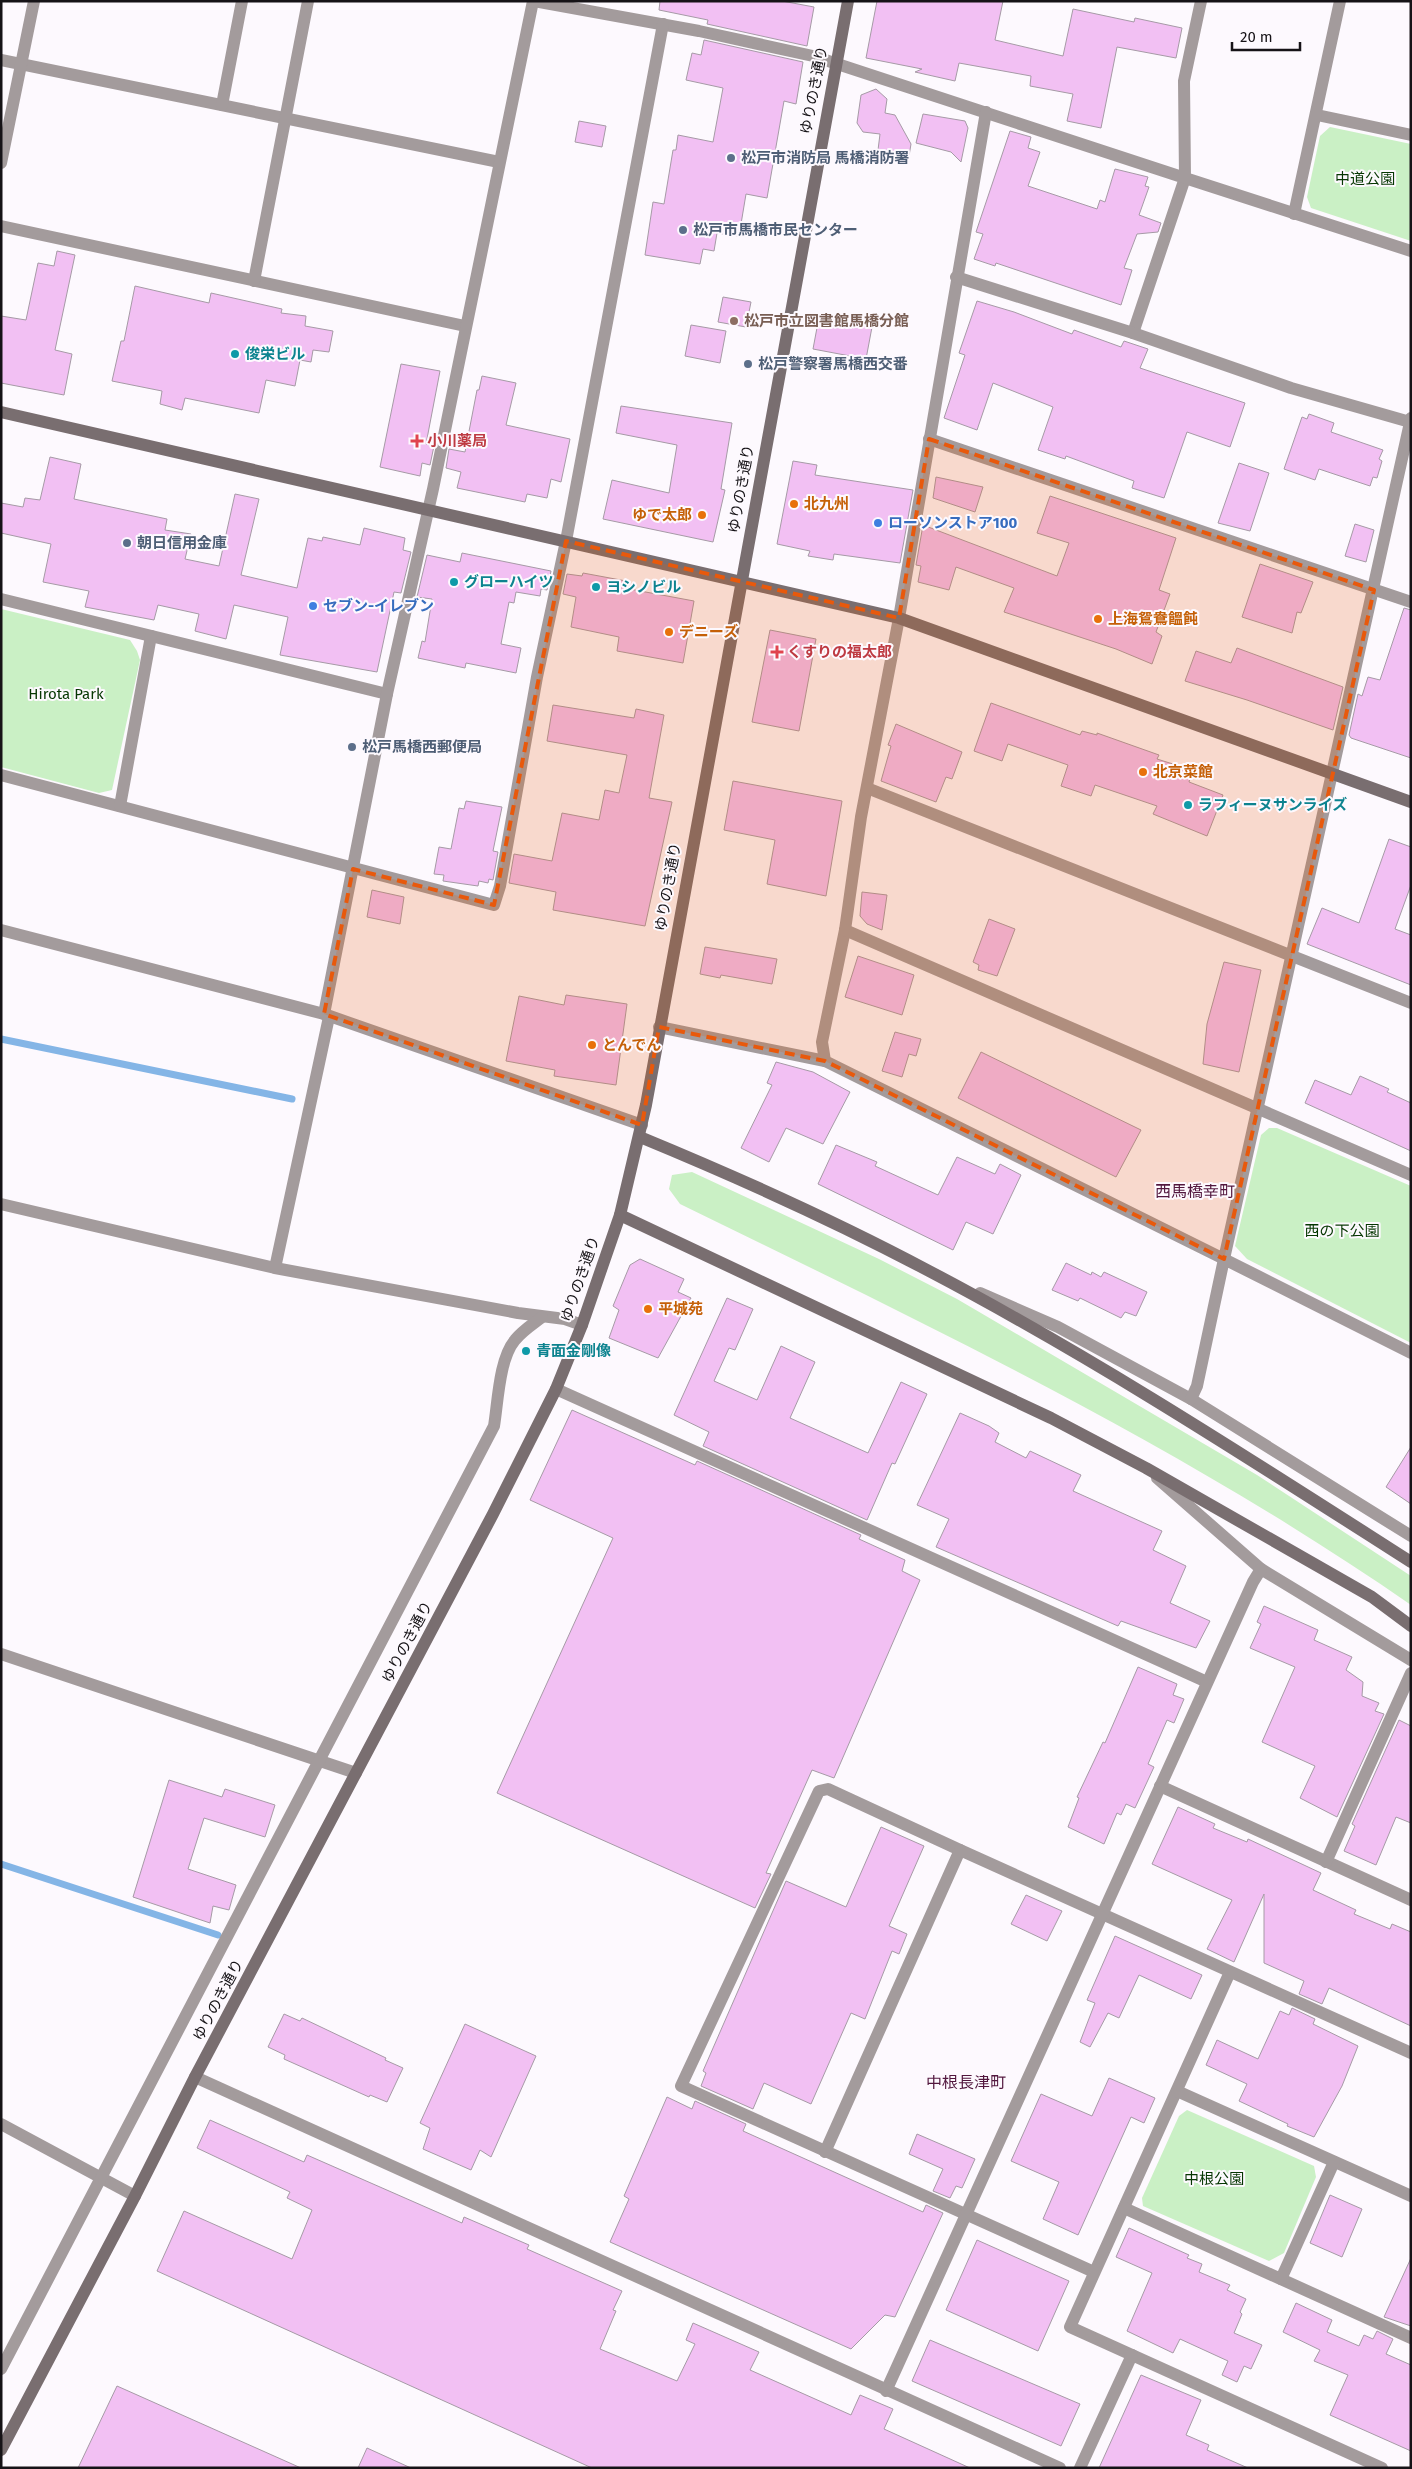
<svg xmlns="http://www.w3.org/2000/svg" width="1412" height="2469" viewBox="0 0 1412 2469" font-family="'Fira Sans','Noto Sans JP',sans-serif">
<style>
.green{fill:#caf0c5}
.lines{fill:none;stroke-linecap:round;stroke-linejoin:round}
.stream{stroke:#84b5e6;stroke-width:7}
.building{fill:#f2c0f3;stroke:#a69aa6}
.street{stroke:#a39b9c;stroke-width:12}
.secondary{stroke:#796e70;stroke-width:12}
.marked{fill:#e8590c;fill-opacity:0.2;stroke:#e8590c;stroke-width:4;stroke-dasharray:10 6;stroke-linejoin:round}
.service-dot{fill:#5c6f8a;stroke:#fdf9fe;stroke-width:2}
.education-dot{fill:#8d6e63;stroke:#fdf9fe;stroke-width:2}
.culture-dot{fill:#0f9aa8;stroke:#fdf9fe;stroke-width:2}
.health-dot{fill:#e0444e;stroke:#fdf9fe;stroke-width:2}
.food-dot{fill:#e8710a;stroke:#fdf9fe;stroke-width:2}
.shop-dot{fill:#3f7fe0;stroke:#fdf9fe;stroke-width:2}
.labels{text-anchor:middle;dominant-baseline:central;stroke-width:4;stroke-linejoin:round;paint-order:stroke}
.street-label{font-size:15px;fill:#161317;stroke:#fdf9fe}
.service-label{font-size:15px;font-weight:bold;fill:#4e5e75;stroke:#fdf9fe;text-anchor:start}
.park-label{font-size:15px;fill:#063702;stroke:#fdf9fe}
.education-label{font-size:15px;font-weight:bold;fill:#785e54;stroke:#fdf9fe;text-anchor:start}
.culture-label{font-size:15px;font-weight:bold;fill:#0d838f;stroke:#fdf9fe;text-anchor:start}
.health-label{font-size:15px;font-weight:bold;fill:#be3a42;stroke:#fdf9fe;text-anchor:start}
.food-label{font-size:15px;font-weight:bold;fill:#c56008;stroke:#fdf9fe;text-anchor:start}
.shop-label{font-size:15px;font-weight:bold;fill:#366cbe;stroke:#fdf9fe;text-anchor:start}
.neighbourhood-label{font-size:16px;fill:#52173e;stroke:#fdf9fe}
</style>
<rect width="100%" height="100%" fill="#fdf9fe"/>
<g class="green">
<polygon points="1330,127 1411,144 1411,241 1311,208 1307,197 1320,136"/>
<polygon points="1,609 130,640 137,651 140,660 112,790 99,793 1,767"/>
<polygon points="1269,1128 1277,1128 1411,1186 1411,1343 1247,1259 1235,1246 1261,1135"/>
<path d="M692,1172L879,1259L957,1299L1257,1475L1411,1576V1605C1182,1446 930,1326 680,1204L669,1189L672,1175Z"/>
<polygon points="1187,2110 1314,2166 1316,2177 1284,2253 1269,2261 1143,2206 1142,2198 1179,2116"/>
</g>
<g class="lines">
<g class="stream">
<polyline points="1,1039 292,1099"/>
<polyline points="1,1864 218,1935"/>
</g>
</g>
<g class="building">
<polygon points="660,1 782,1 814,7 807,46 707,24 708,20 659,10"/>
<polygon points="877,1 1003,1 995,40 1063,56 1073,9 1134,22 1135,18 1182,28 1176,58 1117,47 1101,128 1067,121 1073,94 1030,86 1031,76 959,63 955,81 915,72 922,69 866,58"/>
<polygon points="704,40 803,62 796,104 784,101 767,198 746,194 739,236 717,233 714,251 703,249 700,264 645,255 653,202 664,204 673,150 676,150 678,135 713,142 723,88 686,80 692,53 701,55"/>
<polygon points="876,89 887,99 885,113 895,115 911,144 909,156 878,150 880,134 863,132 857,123 861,95"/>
<polygon points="923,114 965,121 968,128 961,162 951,152 916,143"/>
<polygon points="579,121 606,126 602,147 575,142"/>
<polygon points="1010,131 1031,137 1028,148 1040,152 1028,186 1097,209 1100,200 1105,202 1115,169 1148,177 1145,186 1149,187 1139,215 1161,223 1158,232 1137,234 1124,268 1132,270 1121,305 996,263 995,266 974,259 983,234 976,232"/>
<polygon points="57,251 75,255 55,350 72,354 64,395 1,383 1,316 26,320 38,263 54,266"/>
<polygon points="135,286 209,303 211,293 282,309 281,313 306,316 305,326 333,331 329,352 313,350 311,362 300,360 295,386 266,380 259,413 185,398 182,410 160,404 162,391 112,381 121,341 124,341"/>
<polygon points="723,297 751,302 746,327 718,322"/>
<polygon points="977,301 1014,312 1072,334 1074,330 1121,347 1124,341 1148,349 1140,368 1245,403 1230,447 1187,432 1164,498 1132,488 1134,481 1066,456 1065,459 1038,450 1053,407 993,383 977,430 944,418 965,355 959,353"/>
<polygon points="819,317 872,327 866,359 813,349"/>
<polygon points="691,325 726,331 720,363 685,356"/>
<polygon points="401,364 440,371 426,444 434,446 430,465 422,463 420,476 380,467"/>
<polygon points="482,376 516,383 506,425 570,439 561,482 551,479 547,498 527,494 525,502 457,488 461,472 446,468 449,449 465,452 477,390 479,390"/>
<polygon points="621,406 732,423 721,489 725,490 713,542 603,519 612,480 669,493 677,445 616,433"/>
<polygon points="1309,414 1334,423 1331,432 1383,450 1379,459 1382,461 1377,478 1373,477 1370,486 1319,469 1315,480 1284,469 1302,417 1307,419"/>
<polygon points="50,457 81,464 74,499 167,519 165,530 191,534 185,559 219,566 235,494 259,499 241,575 297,588 308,538 322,541 323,537 360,545 364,528 405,538 403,550 411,552 401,593 394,592 377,672 280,655 288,617 234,605 226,639 195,631 199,614 158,605 154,620 85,607 89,591 43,582 51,544 1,533 1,503 23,507 25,498 40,500"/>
<polygon points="793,461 817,465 815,475 913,490 900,563 834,554 833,560 808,556 810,551 777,544"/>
<polygon points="1239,463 1269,473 1250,531 1218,523"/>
<polygon points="936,477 983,487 975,512 933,498"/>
<polygon points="1050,496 1176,538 1159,590 1170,594 1156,632 1162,636 1152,664 1116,649 1004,612 1014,588 956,567 949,590 918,582 921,566 916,565 923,525 1057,576 1069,543 1037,533"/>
<polygon points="1355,524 1374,530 1366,562 1345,556"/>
<polygon points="462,553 551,571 547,590 541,589 540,596 516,592 514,603 509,602 501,644 521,648 516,673 466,663 465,668 418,658 422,641 425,642 432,599 417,597 427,555 460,562"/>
<polygon points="1260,564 1313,582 1301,613 1297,612 1292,633 1242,617"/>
<polygon points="583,573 626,581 624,588 694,601 683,663 617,651 619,637 571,627 576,597 563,594 567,574 582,576"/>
<polygon points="1404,608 1411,610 1411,758 1351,738 1349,735 1358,694 1362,696 1368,677 1380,680"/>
<polygon points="770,630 816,639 799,731 752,722"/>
<polygon points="1237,648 1343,687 1333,730 1247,700 1185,681 1196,651 1231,663"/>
<polygon points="991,703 1080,735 1082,731 1097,735 1097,733 1159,755 1157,759 1192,770 1189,782 1223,795 1207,836 1153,814 1157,806 1095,785 1091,796 1061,786 1068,765 1008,744 1002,761 974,751"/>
<polygon points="553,705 634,718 636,709 664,715 649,798 672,802 645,926 553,910 556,892 509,883 514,854 552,861 562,813 599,820 605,790 619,793 627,755 547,741"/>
<polygon points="896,724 962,752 952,779 946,777 936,802 881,781 891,746 888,745"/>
<polygon points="733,781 842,801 826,896 767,884 775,840 724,830"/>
<polygon points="466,801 502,807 493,851 498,852 493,880 489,879 488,883 479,881 478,886 443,881 444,875 434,874 439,847 451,849 459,808 464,809"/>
<polygon points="1389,839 1411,847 1411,885 1395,929 1411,935 1411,985 1307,944 1322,908 1359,923"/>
<polygon points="372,890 404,897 400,924 367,917"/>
<polygon points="862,892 887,895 882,930 867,924 860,916"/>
<polygon points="989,919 1015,929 997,976 978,970 979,965 973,962"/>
<polygon points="705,947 777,959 772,984 721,975 720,978 700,974"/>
<polygon points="858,956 914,975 902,1015 845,997"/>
<polygon points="1224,962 1261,970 1239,1072 1203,1064 1207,1024"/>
<polygon points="566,995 627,1004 616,1085 554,1076 555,1070 506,1061 519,996 564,1005"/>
<polygon points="895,1032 921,1039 916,1056 909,1054 902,1077 882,1071"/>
<polygon points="981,1052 1141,1130 1116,1177 958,1098"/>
<polygon points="776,1062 813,1072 850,1092 823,1144 786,1128 769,1162 741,1148 772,1085 767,1083"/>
<polygon points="1360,1076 1389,1089 1387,1092 1411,1103 1411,1151 1305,1103 1315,1080 1351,1095"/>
<polygon points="836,1145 877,1162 875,1166 938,1195 957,1157 995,1174 1000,1164 1021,1175 993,1234 966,1222 953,1250 818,1184"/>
<polygon points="640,1259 684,1279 678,1292 691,1298 658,1358 609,1338 619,1310 613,1306 630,1265"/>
<polygon points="1066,1263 1091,1275 1092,1272 1101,1277 1104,1272 1147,1292 1136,1316 1125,1312 1121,1318 1080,1298 1078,1301 1052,1290"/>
<polygon points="727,1298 753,1309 735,1350 729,1348 714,1381 757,1400 781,1346 815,1362 790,1418 868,1453 901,1382 927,1394 895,1464 892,1463 867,1520 703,1446 709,1432 674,1415"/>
<polygon points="572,1410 695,1465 697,1461 861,1535 859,1539 905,1560 902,1571 920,1580 834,1778 812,1770 766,1873 771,1874 755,1908 497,1793 613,1538 530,1500"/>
<polygon points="960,1413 989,1426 999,1433 995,1442 1026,1458 1030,1451 1081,1475 1073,1491 1162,1531 1153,1550 1186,1566 1170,1603 1210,1621 1196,1648 1121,1621 1118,1626 936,1547 949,1519 917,1505"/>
<polygon points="1411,1447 1411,1504 1386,1487"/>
<polygon points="1264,1606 1318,1630 1314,1640 1352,1657 1346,1670 1363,1682 1362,1696 1379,1703 1375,1711 1384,1714 1337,1817 1300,1798 1315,1766 1262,1742 1295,1667 1250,1648 1261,1624 1257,1622"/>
<polygon points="1138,1667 1177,1684 1173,1695 1184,1699 1174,1723 1167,1720 1148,1764 1154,1767 1135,1808 1126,1804 1121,1815 1117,1813 1104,1844 1068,1827 1079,1798 1077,1797 1103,1742 1105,1743"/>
<polygon points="1399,1720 1411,1726 1411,1823 1396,1817 1376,1865 1344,1851 1355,1826 1352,1824"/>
<polygon points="169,1780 222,1797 225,1789 275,1805 265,1837 204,1818 188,1869 236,1885 229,1910 213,1906 210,1923 133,1897"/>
<polygon points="1178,1807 1215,1824 1213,1828 1247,1842 1248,1839 1321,1873 1313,1890 1356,1910 1354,1914 1390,1929 1392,1924 1411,1932 1411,2026 1329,1988 1322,2004 1299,1994 1304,1981 1264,1963 1264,1894 1234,1962 1207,1949 1232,1900 1152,1864"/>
<polygon points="881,1827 924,1846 889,1926 907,1934 899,1954 892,1951 865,2019 851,2013 811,2104 764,2083 753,2109 701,2086 706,2073 703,2071 786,1881 846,1907"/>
<polygon points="1026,1895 1062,1911 1047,1941 1011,1924"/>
<polygon points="1115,1936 1202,1975 1191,1999 1139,1975 1119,2018 1108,2013 1090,2047 1080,2042 1095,2003 1087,2000"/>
<polygon points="1292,2008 1315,2019 1313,2024 1358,2046 1342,2086 1314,2137 1287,2126 1288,2124 1239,2101 1247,2084 1206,2065 1217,2040 1258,2059 1280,2011 1289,2015"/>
<polygon points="284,2014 300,2021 302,2018 386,2058 385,2060 403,2068 387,2102 370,2095 369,2097 284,2059 285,2055 268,2047"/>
<polygon points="465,2024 536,2056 491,2157 480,2150 471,2170 423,2149 430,2128 420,2123"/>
<polygon points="1109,2078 1155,2098 1144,2123 1131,2117 1078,2235 1043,2219 1059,2182 1011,2161 1041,2094 1092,2116"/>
<polygon points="667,2097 692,2109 695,2101 746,2124 743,2131 923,2212 926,2205 943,2213 895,2317 885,2315 851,2349 610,2242 629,2199 624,2196"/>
<polygon points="210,2120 304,2162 307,2155 462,2223 464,2217 529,2245 527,2249 622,2291 613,2310 616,2311 600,2349 677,2381 695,2344 686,2340 693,2323 759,2352 750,2370 851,2415 860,2395 893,2409 884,2429 970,2468 592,2468 157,2271 184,2211 292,2259 312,2210 287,2198 290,2192 197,2148"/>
<polygon points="917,2134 975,2159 962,2188 956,2186 950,2198 933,2191 943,2169 909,2154"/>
<polygon points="1330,2195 1362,2209 1342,2257 1310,2243"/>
<polygon points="1129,2228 1189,2255 1187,2258 1202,2264 1199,2272 1230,2285 1227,2290 1246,2299 1240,2312 1242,2314 1234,2333 1262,2345 1251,2369 1244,2366 1237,2382 1222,2375 1228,2361 1180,2339 1173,2353 1127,2331 1152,2273 1116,2257"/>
<polygon points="977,2240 1069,2281 1038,2351 946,2310"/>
<polygon points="1411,2258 1411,2326 1384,2317"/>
<polygon points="1296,2303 1332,2320 1327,2332 1359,2346 1364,2335 1373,2339 1377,2331 1393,2339 1386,2354 1411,2365 1411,2451 1330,2415 1348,2375 1314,2361 1320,2350 1283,2332"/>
<polygon points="930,2340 1080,2404 1061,2446 912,2381"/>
<polygon points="1141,2375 1201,2400 1186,2435 1209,2445 1207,2450 1248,2468 1099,2468"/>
<polygon points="117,2386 301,2468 78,2468"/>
<polygon points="367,2448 411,2468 358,2468"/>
</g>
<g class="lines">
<g class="street">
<polyline points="534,1 699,31 813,56 1185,178 1133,333"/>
<polyline points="1201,1 1184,81 1185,178 1411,251"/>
<polyline points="1,60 499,162"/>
<polyline points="222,105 242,1"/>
<polyline points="986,112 899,618 861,817 845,930 822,1042 825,1061 1224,1259 1411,418"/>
<polyline points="1317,115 1411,135"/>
<polyline points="1,163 34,1"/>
<polyline points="1294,214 1340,1"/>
<polyline points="1,226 465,326"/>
<polyline points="956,277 1133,333 1291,388 1410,422"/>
<polyline points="254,281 308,1"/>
<polyline points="929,439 1411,602"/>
<polyline points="1,599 387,694"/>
<polyline points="1,775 494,905 500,886 537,677 566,541 663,24"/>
<polyline points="867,788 1411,1003"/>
<polyline points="120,806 151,636"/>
<polyline points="1,930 324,1014 642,1125"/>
<polyline points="845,930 1411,1175"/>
<polyline points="324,1014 387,694 433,489 533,1"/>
<polyline points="659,1027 825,1061"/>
<polyline points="1,1204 275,1268 518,1313 565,1319 582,1325"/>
<polyline points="275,1268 329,1017"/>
<polyline points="980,1293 1058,1327 1191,1399 1411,1536"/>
<polyline points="556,1389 1207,1682"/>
<polyline points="1191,1399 1197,1386 1224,1259 1411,1353"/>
<polyline points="1157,1478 1261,1569 1411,1660"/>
<polyline points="1,1654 356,1773"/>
<polyline points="1160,1786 1411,1900"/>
<polyline points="960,1850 828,1789 819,1791 681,2086 1094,2272"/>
<polyline points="1326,1862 1411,1673"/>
<polyline points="1230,1972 1070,2327 1382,2468"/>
<polyline points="195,2077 1060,2468"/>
<polyline points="1177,2091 1411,2196"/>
<polyline points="1,2124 135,2196"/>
<polyline points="825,2152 960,1850 1411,2053"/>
<polyline points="1124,2208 1411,2338"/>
<polyline points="1281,2279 1334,2162"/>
<path d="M1,2369L494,1426C498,1402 499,1359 515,1340C522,1331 533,1324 542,1317"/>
<polyline points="886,2391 1253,1582 1261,1569"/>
<polyline points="1080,2468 1132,2355"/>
</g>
<g class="secondary">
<polyline points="1,412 899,618 1411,802"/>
<path d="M640,1137C737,1177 835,1221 929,1271C1095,1358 1253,1461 1411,1562"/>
<polyline points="620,1215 1051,1418 1146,1468 1372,1597 1411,1626"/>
<polyline points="1,2450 135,2196 195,2077 493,1514 556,1389 582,1325 620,1215 646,1105 848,1"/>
</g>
</g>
<path class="marked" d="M929,439L1374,590L1224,1259L825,1061L659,1027L642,1125L324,1014L353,869L494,905L566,541L899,618Z"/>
<g class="service-dot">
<circle cx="731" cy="158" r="5"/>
<circle cx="683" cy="230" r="5"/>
<circle cx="748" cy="364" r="5"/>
<circle cx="127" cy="543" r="5"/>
<circle cx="352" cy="747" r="5"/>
</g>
<circle class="education-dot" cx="734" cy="321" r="5"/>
<g class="culture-dot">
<circle cx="235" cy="354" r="5"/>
<circle cx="454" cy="582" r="5"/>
<circle cx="596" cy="587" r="5"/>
<circle cx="1188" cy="805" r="5"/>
<circle cx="526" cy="1351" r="5"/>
</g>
<g class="health-dot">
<path d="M414.5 433.5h5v5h5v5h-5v5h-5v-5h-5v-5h5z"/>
<path d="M774.5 644.5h5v5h5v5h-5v5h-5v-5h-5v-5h5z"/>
</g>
<g class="food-dot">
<circle cx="794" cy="504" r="5"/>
<circle cx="702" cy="515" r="5"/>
<circle cx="1098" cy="619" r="5"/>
<circle cx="669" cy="632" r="5"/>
<circle cx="1143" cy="772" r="5"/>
<circle cx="592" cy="1045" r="5"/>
<circle cx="648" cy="1309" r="5"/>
</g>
<g class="shop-dot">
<circle cx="878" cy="523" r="5"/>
<circle cx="313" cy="606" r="5"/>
</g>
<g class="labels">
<g class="street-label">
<text transform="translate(814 90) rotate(-79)">ゆりのき通り</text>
<text transform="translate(741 489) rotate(-80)">ゆりのき通り</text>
<text transform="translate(668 887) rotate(-80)">ゆりのき通り</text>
<text transform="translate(580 1279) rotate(-71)">ゆりのき通り</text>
<text transform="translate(407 1642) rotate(-62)">ゆりのき通り</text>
<text transform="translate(218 2000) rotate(-62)">ゆりのき通り</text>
</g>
<g class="service-label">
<text x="741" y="158">松戸市消防局 馬橋消防署</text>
<text x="693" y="230">松戸市馬橋市民センター</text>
<text x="758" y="364">松戸警察署馬橋西交番</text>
<text x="137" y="543">朝日信用金庫</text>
<text x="362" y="747">松戸馬橋西郵便局</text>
</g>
<g class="park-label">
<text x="1365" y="179">中道公園</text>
<text x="66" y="694">Hirota Park</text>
<text x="1342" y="1231">西の下公園</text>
<text x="1214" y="2179">中根公園</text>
</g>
<g class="education-label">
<text x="744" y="321">松戸市立図書館馬橋分館</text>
</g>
<g class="culture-label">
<text x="245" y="354">俊栄ビル</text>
<text x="464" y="582">グローハイツ</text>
<text x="606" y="587">ヨシノビル</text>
<text x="1198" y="805">ラフィーヌサンライズ</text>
<text x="536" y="1351">青面金剛像</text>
</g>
<g class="health-label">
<text x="427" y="441">小川薬局</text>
<text x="787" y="652">くすりの福太郎</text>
</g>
<g class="food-label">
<text x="804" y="504">北九州</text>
<text x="692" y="515" text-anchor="end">ゆで太郎</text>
<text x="1108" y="619">上海鴛鴦饂飩</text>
<text x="679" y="632">デニーズ</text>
<text x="1153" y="772">北京菜館</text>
<text x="602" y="1045">とんでん</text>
<text x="658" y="1309">平城苑</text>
</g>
<g class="shop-label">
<text x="888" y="523">ローソンストア100</text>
<text x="323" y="606">セブン-イレブン</text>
</g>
<g class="neighbourhood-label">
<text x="1195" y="1191">西馬橋幸町</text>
<text x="966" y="2082">中根長津町</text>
</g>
</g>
<rect width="1412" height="2469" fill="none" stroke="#161317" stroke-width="5"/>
<path d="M1232 42v8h68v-8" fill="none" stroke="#161317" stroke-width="2.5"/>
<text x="1240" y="42" font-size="15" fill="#161317" stroke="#fdf9fe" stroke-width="4" paint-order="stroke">20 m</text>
</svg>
